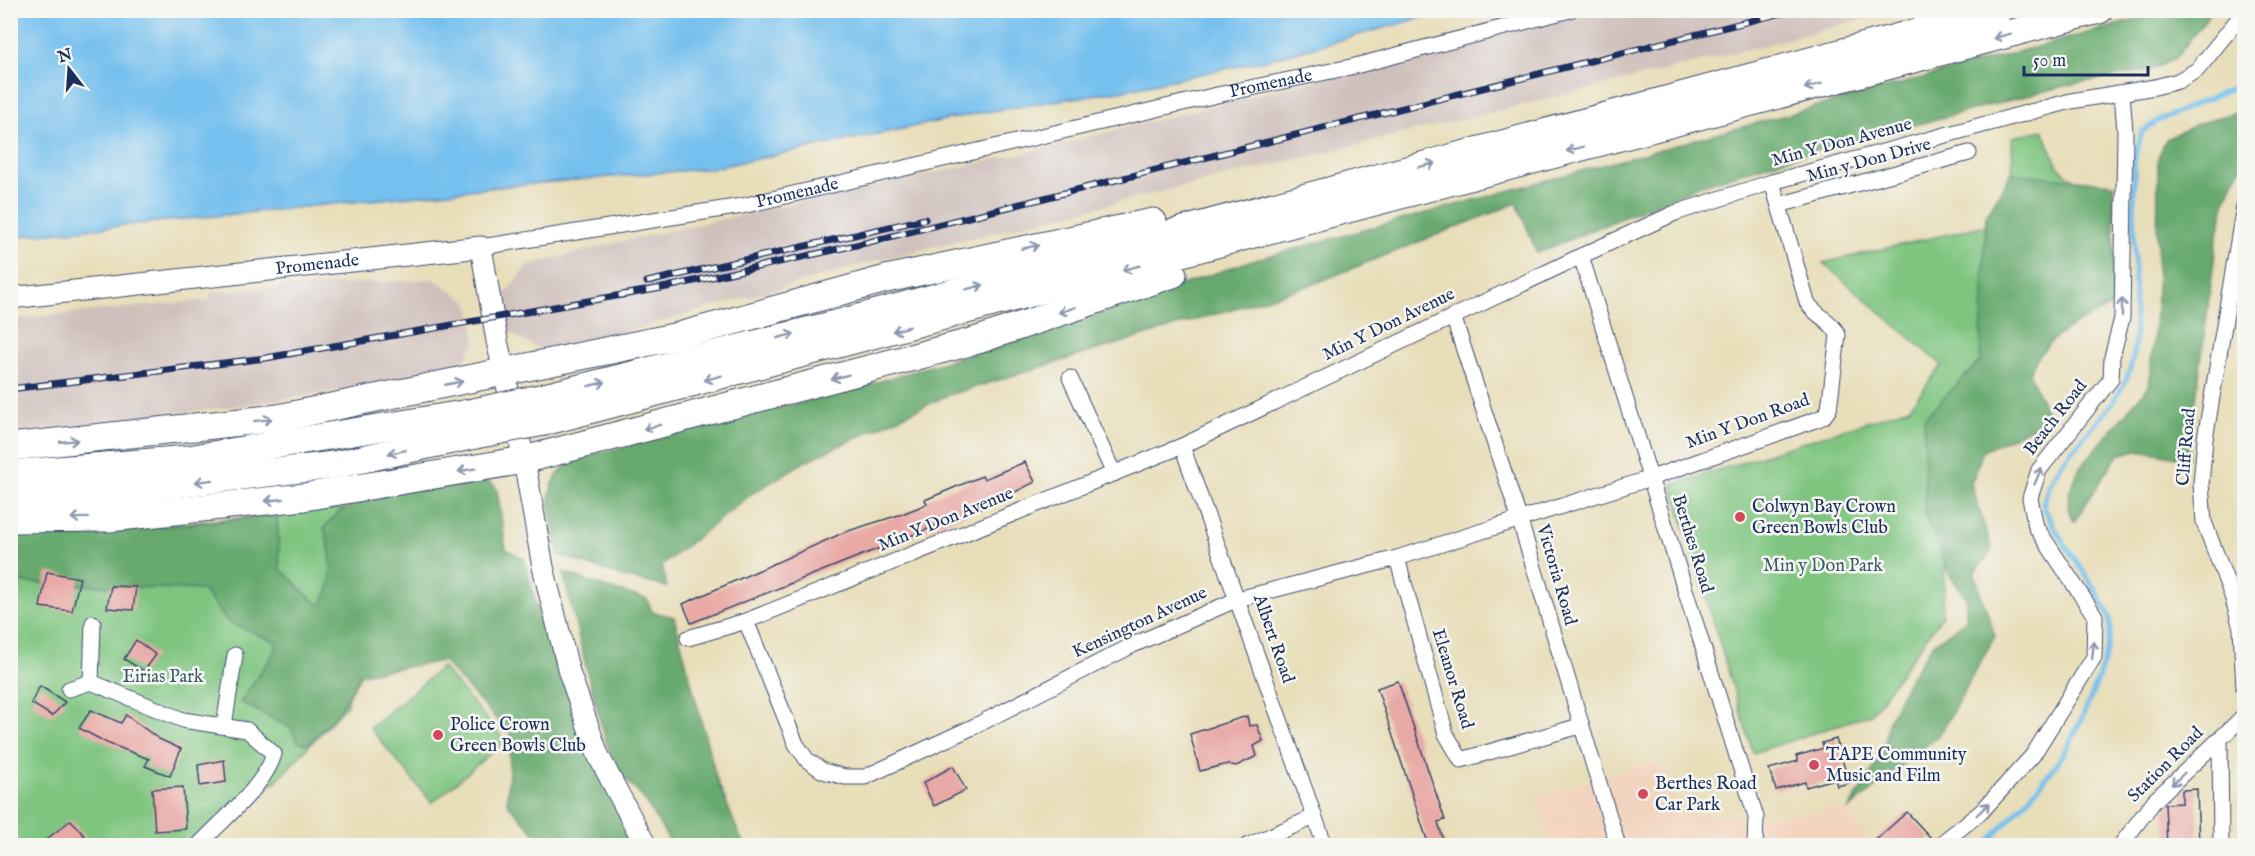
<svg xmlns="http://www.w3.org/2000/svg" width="2255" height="856" viewBox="0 0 2255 856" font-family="'IM FELL English',serif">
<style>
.built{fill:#f3d4bf}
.industrial{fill:#cfc0bb}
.green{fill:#7fc580;stroke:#4d7a6f;stroke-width:1.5}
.forest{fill:#67aa6e;stroke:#416c66;stroke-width:1.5}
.water{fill:#74c0ee;stroke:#4878a6;stroke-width:1.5}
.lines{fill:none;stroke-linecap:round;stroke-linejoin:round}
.stream{stroke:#74c0ee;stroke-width:5}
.building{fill:#e9a9a5}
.street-casing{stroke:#3a496c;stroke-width:17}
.secondary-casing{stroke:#3a496c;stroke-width:23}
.highway-casing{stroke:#3a496c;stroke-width:29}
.street{stroke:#fff;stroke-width:15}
.secondary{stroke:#fff;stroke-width:21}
.highway{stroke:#fff;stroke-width:27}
.rail-casing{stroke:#1b2f5e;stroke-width:7}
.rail{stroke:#f6f6f2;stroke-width:4.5;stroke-dasharray:14;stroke-linecap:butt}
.highway-bridge-casing{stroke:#3a496c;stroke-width:29;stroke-linecap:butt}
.highway-bridge{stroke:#fff;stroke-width:27}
.oneway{stroke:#8d97ae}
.poi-dot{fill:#d1495b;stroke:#f6f6f2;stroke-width:2}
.labels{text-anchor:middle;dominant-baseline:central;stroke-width:5;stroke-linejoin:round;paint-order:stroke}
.street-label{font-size:18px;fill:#1b2f5e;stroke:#f6f6f2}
.poi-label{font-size:18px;fill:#1b2f5e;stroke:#f6f6f2;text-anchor:start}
.park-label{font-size:18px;fill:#395c68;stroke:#f6f6f2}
</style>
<rect width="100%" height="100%" fill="#f6f6f2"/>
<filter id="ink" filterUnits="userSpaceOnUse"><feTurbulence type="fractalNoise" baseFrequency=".0167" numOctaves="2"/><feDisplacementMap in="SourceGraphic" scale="12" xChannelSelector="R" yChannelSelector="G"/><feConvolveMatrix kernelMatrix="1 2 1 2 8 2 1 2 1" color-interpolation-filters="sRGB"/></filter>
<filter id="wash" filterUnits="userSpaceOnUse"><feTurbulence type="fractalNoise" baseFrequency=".008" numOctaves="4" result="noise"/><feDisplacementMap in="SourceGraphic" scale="24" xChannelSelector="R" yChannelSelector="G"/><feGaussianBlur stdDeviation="1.35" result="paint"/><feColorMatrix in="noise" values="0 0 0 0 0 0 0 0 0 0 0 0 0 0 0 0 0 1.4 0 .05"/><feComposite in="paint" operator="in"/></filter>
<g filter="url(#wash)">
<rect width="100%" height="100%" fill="#e8deb9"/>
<g class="built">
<polygon points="1653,762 1667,771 1678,814 1756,817 1848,810 1871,845 1550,845 1536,796"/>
<polygon points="2131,839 2244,839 2244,845 2131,846"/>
</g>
<g class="industrial">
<polygon points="1588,11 1894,11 1696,63 882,259 548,354 508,332 502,298 528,265 636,238 1038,150"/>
<polygon points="434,279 469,303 476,341 455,374 216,409 11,433 11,319 210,300 210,292"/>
</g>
<g class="green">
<polygon points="2043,130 2058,167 2101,200 2022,366 1951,489 1942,616 1871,714 1753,753 1672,485 1909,408 1942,365 1823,263 2013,219 2012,137"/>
<polygon points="484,496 356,640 347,705 281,776 206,845 11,846 11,531 89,531"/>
<polygon points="442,667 505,741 432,803 370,728"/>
</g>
<g class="forest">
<path d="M2209,10L2211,12L2176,58L2151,70L2068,85L1792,157L1699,186L1537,253L1517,203L1308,286L946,396L804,462L753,493L662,565L667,587L620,576L559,555C552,518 536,484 575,459L851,390L1068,325L1250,261L2168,11Z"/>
<path d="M2244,110V164C2217,194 2212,282 2206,323C2200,368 2194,413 2188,459L2137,450L2118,455L2074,522L2068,507L2069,493L2079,469L2149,386L2157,301L2158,158L2166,139L2197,124Z"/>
<path d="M2011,173L2114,184V304C2078,324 2046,334 2029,373L2050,419L1983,451L1971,484L1992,550L1974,573L1995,636L1940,734L1848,810L1884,752L1888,723L1906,684L1933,644L1966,620V597L1951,577L1925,515L1924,418L1980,361L1986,216Z"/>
<path d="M488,482L495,486L497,490L506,549L524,559L539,616L640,845H546L507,803L511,735L443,661L361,674L337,714L309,744L298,742L291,728L240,702L276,650V642L228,622L203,590L11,582V533L122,531L277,515L280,569C295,580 304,596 321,605C336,584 332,553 324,528C356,484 438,483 488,482Z"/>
<polygon points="563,572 604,587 647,599 652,612 674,617 716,777 740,837 746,845 672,845 644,799 618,771 607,745 587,671"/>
</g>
<polygon class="water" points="11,10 1447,10 1447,11 1266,60 1124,90 979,113 713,168 508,186 11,237"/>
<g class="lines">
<path class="stream" d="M1985,846C2010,817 2039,790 2060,759C2077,734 2120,642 2108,614C2091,575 2059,544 2043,504C2056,448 2113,422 2130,369C2133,361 2134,350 2135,342L2134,160L2142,132L2157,121L2240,85L2244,80"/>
</g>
<g id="blocks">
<g class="building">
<polygon points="1025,462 1035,482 993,503 691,623 683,604 845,532 902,514 927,504 925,500 951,489 982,476 984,479"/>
<polygon points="47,572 80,578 72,611 40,607"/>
<polygon points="111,586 136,587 133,610 107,608"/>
<polygon points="136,640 156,655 144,671 124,659"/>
<polygon points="1398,681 1445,820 1438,822 1445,846 1429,846 1377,688"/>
<polygon points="40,686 65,702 52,716 31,703"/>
<polygon points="91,710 121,723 126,715 159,739 181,749 170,776 145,766 149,759 107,743 79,728"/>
<polygon points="1247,716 1249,726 1257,725 1263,741 1254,746 1257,756 1236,766 1228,764 1200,771 1190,734"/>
<polygon points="1836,739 1849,783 1837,786 1835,779 1806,787 1805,782 1776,790 1769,769 1798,761 1796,756 1824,748 1822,743"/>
<polygon points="224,760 226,782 200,786 198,765"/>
<polygon points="953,766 966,790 934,806 923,783"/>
<polygon points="183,787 186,829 155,831 152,789"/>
<polygon points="2197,789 2199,846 2167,846 2165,804 2182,803 2182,790"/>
<polygon points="1907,812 1931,838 1922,846 1869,846"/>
<polygon points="71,820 93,846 38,846"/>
</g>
</g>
</g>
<g filter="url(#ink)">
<use href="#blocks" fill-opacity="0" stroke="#3a496c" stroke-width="1.5"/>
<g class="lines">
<defs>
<g id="street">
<polyline points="1779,205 1969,153"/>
<polyline points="2244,206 2205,439 2201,484 2204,522 2232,596 2241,628 2244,688"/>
<path id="s1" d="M481,247L742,206L1217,95L1355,66L1570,10"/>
<polyline points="1581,256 1756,817 1755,846"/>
<polyline points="1453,316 1519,518 1618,846"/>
<polyline points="1070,378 1114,474"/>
<polyline points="1182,446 1325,846"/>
<polyline points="1397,558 1446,734 1461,760 1580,726"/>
<path d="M746,621L796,744L807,760L823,771L845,777H865L975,726L1133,645L1238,599L1397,558L1651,478L1818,419L1824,416L1829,409L1838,335C1832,320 1815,316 1807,302L1772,182"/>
<polyline points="688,638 746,621 1182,446 1581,256 1675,213 1772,182 2071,101 2155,87 2178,81 2197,70 2244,12"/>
<polyline points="91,682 93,623"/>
<path d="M69,689L91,682L183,720L247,730L274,754C265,786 221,821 198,846"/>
<polyline points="224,726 235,655"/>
<polyline points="2220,739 2221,846"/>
<polyline points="1247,846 1314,817"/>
<polyline points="1938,846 1981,812 2033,755 2094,657 2095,616 2036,527 2030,498 2039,470 2111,379 2112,357 2122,318 2125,132 2122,93"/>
<polyline points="2120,846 2154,801 2244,716"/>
</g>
<g id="secondary">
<path id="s2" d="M10,298L481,247L497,341L524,460L543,567L569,672L598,755L646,846"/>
</g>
<g id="highway">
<polyline points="540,398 847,321 1999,10"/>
<polyline points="544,422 2099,10"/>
<polyline points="10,447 278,418 679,336 886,279 1153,222"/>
<polyline points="10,474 188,459 469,413"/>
<polyline points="10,497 117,491 334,465 475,435"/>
<polyline points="10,519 110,518 304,497 524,460 978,340 1173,274"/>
</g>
</defs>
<use href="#street" class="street-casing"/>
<use href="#secondary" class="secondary-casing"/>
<use href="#highway" class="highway-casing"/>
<use href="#street" class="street"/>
<use href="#secondary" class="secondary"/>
<use href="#highway" class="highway"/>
<defs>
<g id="rail">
<polyline points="647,282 925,219"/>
<polyline points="10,389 266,358 667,287 865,243 1794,10"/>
</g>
</defs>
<use href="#rail" class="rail-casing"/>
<use href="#rail" class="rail"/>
<defs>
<g id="highway-bridge">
<polyline points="469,413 540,398"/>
<polyline points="475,435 544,422"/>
</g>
</defs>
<use href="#highway-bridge" class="highway-bridge-casing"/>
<use href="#highway-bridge" class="highway-bridge"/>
</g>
<defs><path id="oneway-shaft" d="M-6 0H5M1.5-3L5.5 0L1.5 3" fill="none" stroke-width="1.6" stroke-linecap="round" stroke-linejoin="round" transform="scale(1.5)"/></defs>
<g class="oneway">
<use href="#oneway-shaft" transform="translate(2002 36) rotate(165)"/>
<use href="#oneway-shaft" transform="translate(1813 86) rotate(165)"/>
<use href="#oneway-shaft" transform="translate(1575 149) rotate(165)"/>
<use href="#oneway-shaft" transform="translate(1427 165) rotate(-15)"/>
<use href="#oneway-shaft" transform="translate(1030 247) rotate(-12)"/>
<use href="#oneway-shaft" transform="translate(1131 268) rotate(165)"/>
<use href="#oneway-shaft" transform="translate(975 287) rotate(-15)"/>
<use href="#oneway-shaft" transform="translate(2122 307) rotate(-90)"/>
<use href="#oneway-shaft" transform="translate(1067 310) rotate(161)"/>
<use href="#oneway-shaft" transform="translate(901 329) rotate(165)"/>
<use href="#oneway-shaft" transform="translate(786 336) rotate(-14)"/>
<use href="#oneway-shaft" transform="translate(840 377) rotate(165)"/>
<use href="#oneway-shaft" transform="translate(713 378) rotate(165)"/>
<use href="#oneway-shaft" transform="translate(454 383) rotate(-11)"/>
<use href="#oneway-shaft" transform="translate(597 384) rotate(-14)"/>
<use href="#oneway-shaft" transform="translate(263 420) rotate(-7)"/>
<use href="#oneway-shaft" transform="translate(652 427) rotate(165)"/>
<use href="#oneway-shaft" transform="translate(69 441) rotate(-5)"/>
<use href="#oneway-shaft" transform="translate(397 452) rotate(168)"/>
<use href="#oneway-shaft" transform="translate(467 470) rotate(170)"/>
<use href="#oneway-shaft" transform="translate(2038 476) rotate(-67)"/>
<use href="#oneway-shaft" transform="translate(204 481) rotate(173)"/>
<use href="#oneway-shaft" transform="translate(274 500) rotate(174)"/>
<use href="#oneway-shaft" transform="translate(80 518) rotate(179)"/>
<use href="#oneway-shaft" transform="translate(2093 650) rotate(-84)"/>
<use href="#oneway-shaft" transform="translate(2178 779) rotate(136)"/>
<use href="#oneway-shaft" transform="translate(1983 809) rotate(-44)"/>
</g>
</g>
<g class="poi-dot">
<circle cx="1740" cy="517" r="6"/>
<circle cx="438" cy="735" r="6"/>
<circle cx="1814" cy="765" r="6"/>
<circle cx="1643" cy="794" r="6"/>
</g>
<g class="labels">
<g class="street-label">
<text stroke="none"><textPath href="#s1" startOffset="807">Promenade</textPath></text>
<text transform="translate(1842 143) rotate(-15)">Min Y Don Avenue</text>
<text transform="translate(1869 161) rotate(-15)">Min y Don Drive</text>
<text stroke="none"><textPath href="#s1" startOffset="321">Promenade</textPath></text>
<text stroke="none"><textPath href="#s2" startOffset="309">Promenade</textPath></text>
<text transform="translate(1389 325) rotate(-26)">Min Y Don Avenue</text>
<text transform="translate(2056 418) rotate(-52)">Beach Road</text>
<text transform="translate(1748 422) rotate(-20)">Min Y Don Road</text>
<text transform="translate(2187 447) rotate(-85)">Cliff Road</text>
<text transform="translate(946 520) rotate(-22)">Min Y Don Avenue</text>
<text transform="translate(1692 544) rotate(73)">Berthes Road</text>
<text transform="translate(1556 575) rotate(74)">Victoria Road</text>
<text transform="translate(1140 623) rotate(-25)">Kensington Avenue</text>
<text transform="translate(1273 639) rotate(71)">Albert Road</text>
<text transform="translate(1452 679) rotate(73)">Eleanor Road</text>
<text transform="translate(2166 765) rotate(-45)">Station Road</text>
</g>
<g class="poi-label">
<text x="1752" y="507">Colwyn Bay Crown<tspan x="1752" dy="21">Green Bowls Club</tspan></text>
<text x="450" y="725">Police Crown<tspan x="450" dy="21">Green Bowls Club</tspan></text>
<text x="1826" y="755">TAPE Community<tspan x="1826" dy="21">Music and Film</tspan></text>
<text x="1655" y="784">Berthes Road<tspan x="1655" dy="21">Car Park</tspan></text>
</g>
<g class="park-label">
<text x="1823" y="566">Min y Don Park</text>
<text x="163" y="677">Eirias Park</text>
</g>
</g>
<rect width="2255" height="856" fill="none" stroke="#f6f6f2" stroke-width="36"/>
<g transform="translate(69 69) rotate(343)" stroke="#f6f6f2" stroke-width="4.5" paint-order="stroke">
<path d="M0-4.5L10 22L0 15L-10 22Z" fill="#1b2f5e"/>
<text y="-9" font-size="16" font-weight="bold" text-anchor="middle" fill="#1b2f5e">N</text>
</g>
<path d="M2024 66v9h124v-9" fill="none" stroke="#1b2f5e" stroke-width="3"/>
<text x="2033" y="66" font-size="18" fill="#1b2f5e" stroke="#f6f6f2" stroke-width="4.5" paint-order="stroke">50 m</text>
</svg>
